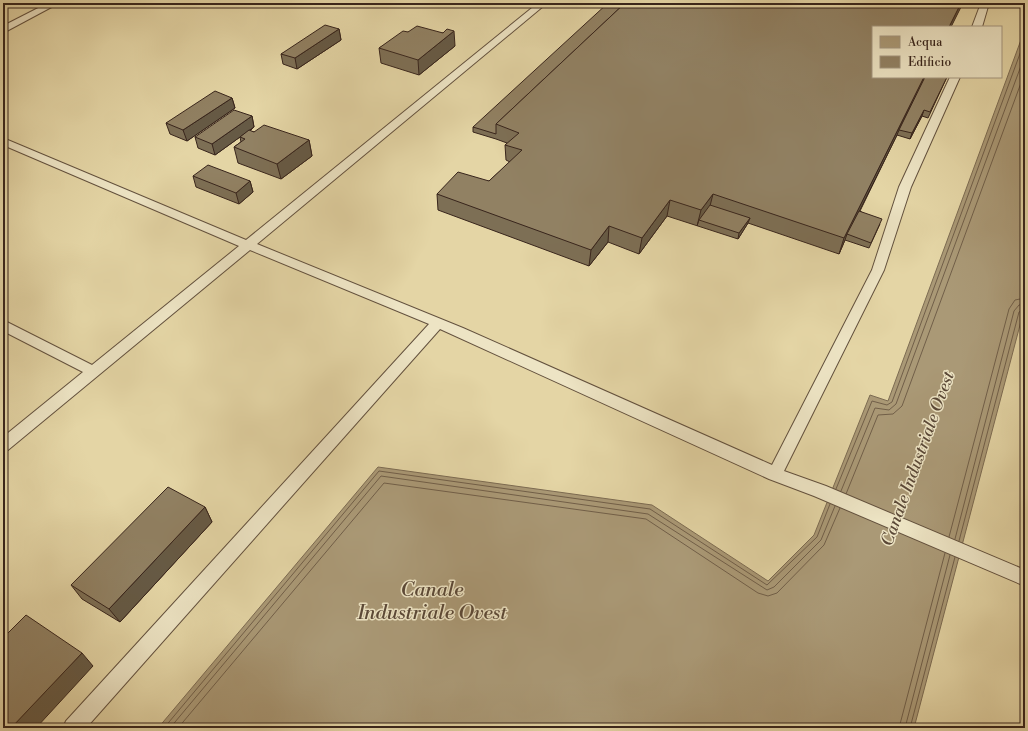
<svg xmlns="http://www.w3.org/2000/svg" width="1028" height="731" viewBox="0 0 1028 731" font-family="'Libre Bodoni',serif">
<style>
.water{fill:#aa9976;stroke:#7c6b52}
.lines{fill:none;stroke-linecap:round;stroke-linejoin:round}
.shore{stroke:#715f49;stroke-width:1}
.service-casing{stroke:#63513e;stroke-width:2}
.service{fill:#ede4c4;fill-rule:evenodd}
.wall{fill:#7d6f55;stroke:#38251c}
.shaded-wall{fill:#665a45;stroke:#38251c}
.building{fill:#918163;stroke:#38251c}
.labels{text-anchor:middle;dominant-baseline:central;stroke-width:3;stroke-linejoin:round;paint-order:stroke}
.water-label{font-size:17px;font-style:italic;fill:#5a4837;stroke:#ede4c4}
.near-water-label{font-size:20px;font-style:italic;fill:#5a4837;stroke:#ede4c4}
</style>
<rect width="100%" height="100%" fill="#e4d5a5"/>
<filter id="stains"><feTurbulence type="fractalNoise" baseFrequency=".005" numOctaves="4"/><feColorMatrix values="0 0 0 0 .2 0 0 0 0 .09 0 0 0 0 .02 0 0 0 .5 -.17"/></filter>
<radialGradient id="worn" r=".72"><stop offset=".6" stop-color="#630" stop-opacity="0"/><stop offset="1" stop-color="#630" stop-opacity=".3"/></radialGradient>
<polygon class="water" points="1025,29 1025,306 914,728 158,728 378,467 652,505 768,581 814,535 870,395 888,401"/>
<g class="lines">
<g class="shore">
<polyline points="836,489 872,401 887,405 892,402 1025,40"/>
<polyline points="841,491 875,408 889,410 896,404 1025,55"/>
<polyline points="846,494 878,415 893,414 902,406 1025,72"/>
<polyline points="949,537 1009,309 1015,300 1025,298"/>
<polyline points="955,539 1014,311 1019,305 1025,304"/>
<polyline points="959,541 1019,312 1025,309"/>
<polyline points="164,728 379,471 650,509 767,585 817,537 830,504"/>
<polyline points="170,728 381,476 648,514 767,590 774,587 821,540 835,506"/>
<polyline points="178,728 384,483 646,519 758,593 768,596 777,593 824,545 840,508"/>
<polyline points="899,728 945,553"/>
<polyline points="905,728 950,555"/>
<polyline points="910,728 955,557"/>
</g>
<defs>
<g id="service">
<polygon points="48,3 59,3 3,33 3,26"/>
<polygon points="538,3 547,3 257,244 463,328 772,465 872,270 899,187 950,77 960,77 911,187 884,270 784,471 826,486 1025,570 1025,586 814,496 769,479 440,329 86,728 63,728 66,721 429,324 250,250 8,450 3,452 3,437 83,372 3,331 3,320 92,365 239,246 3,145 3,138 246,240"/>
<polygon points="981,3 989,3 982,27 972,27"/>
</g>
</defs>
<use href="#service" class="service-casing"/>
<use href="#service" class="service"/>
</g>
<g class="wall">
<polygon points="873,27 947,77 928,118 922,116 910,139 897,135 860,211 880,224 869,248 845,240 839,254 748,223 738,239 667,216 639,254 608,242 589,266 438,210 437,194 489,181 510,162 506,160 505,145 507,143 496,139 473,132 473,127"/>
<polygon points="339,29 341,40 297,69 283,64 281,54"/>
<polygon points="408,32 443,33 455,46 419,75 381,63 379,48"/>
<polygon points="232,98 235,108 187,141 170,134 166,123"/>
<polygon points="252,116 254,127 250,131 254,132 309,140 312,156 281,179 238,163 234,147 241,142 240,137 215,155 198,148 195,137"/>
<polygon points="193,176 250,181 253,192 239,204 196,187"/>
<polygon points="205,507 212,522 120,622 82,599 71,585"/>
</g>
<g class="shaded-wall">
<polygon points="961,3 963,3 951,27 949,27"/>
<polygon points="339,29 341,40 297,69 295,58"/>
<polygon points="454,31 455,46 419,75 418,60"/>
<polygon points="924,77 926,77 899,130 897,135 848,234 847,234 845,240 839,254 844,238"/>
<polygon points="232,98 235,108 187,141 183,130"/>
<polygon points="924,110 922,116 910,139 912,133"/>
<polygon points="252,116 254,127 215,155 212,144"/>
<polygon points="309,140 312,156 281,179 277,164"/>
<polygon points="250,181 253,192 239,204 236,193"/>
<polygon points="713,194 709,210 699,220 697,226 701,210"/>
<polygon points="670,200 667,216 639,254 642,238"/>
<polygon points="750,218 748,223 738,239 739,233"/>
<polygon points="609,226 608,242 589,266 591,250"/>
<polygon points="205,507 212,522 120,622 109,609"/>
<polygon points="82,653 93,666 36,728 11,728"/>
</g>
<g class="building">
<polygon points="608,3 625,3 496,124 496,134 473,127"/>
<polygon points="625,3 961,3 949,27 873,27 873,77 924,77 844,238 713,194 701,210 670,200 642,238 609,226 591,250 437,194 458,172 489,181 522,150 505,145 519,133 496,124"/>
<polygon points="325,25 339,29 295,58 281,54"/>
<polygon points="417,26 443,33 447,29 454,31 418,60 379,48 403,31 408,32"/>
<polygon points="925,77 947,77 930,112 924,110 912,133 899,130"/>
<polygon points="215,91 232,98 183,130 166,123"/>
<polygon points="234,110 252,116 212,144 195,137"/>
<polygon points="264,125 309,140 277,164 234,147 245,139 240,137 249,130 254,132"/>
<polygon points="208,165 250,181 236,193 193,176"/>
<polygon points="710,205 750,218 739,233 699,220"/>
<polygon points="859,211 882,219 871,243 847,234"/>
<polygon points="168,487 205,507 109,609 71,585"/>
<polygon points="26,615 82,653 11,728 3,728 3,638"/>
</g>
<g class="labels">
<g class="water-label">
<text transform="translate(918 459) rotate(-70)">Canale Industriale Ovest</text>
</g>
<g class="near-water-label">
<text x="432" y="590">Canale<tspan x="432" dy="23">Industriale Ovest</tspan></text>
</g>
</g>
<rect width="1028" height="731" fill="none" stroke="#e4d5a5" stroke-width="16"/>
<rect x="4" y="4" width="1020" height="723" fill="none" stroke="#38251c" stroke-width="2"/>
<rect x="8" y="8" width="1012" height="715" fill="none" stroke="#38251c"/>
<rect x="872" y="26" width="130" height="52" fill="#ede4c4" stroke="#a59881"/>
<rect x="880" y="36" width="20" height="12" fill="#aa9976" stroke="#a59881"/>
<text x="908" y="46" font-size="12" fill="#38251c">Acqua</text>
<rect x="880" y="56" width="20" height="12" fill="#918163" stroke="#a59881"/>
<text x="908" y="66" font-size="12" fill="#38251c">Edificio</text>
<rect width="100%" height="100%" filter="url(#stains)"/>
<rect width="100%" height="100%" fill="url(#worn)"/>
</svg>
